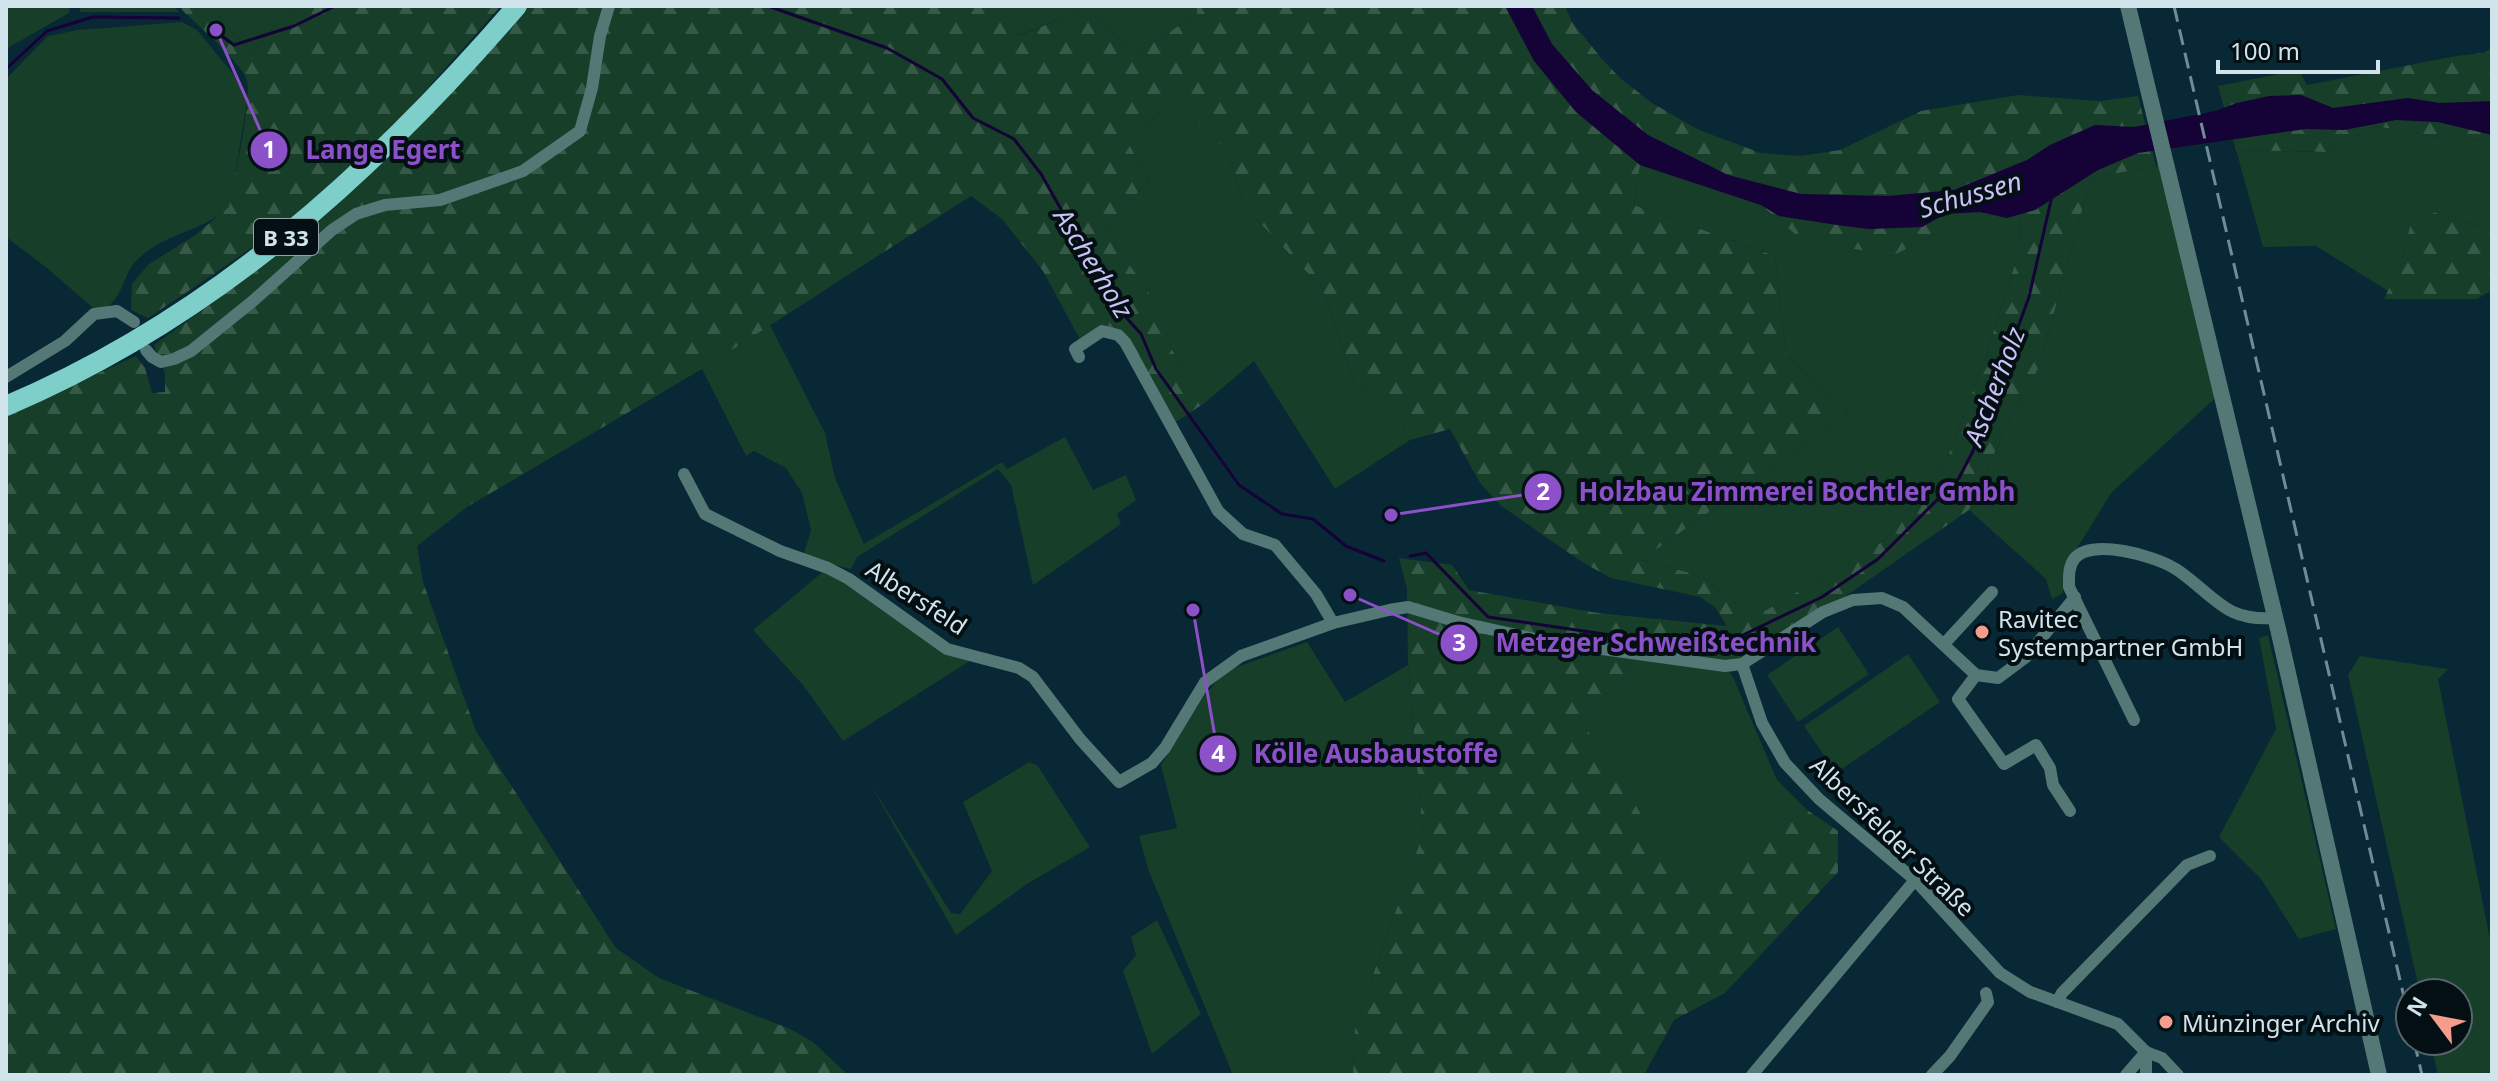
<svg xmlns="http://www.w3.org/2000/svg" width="2498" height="1081" viewBox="0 0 2498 1081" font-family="'Noto Sans',sans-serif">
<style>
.grass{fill:#163e29}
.forest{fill:url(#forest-firs);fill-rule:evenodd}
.water{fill:#150236}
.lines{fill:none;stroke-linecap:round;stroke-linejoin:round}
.stream{stroke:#150236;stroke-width:3}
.minor{stroke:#537876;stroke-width:12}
.tertiary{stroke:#537876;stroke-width:16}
.primary{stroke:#7ececa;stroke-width:20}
.rail{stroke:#728c95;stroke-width:3;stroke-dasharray:16 8;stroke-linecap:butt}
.poi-dot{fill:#f49d8c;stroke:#040f14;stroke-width:3}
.labels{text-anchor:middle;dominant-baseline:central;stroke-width:8;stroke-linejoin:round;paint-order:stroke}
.shield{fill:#040f14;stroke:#94a4aa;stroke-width:2}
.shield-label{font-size:22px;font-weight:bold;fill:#d2e4eb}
.street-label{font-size:24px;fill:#d2e4eb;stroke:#040f14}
.poi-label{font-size:24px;fill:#d2e4eb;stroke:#040f14;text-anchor:start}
.water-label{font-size:26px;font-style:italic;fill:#cac2f7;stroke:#040f14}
.leader{fill:none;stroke:#8c51c8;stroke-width:3}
.callout-dot{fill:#8c51c8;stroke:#040f14;stroke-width:3}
.mark-label{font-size:24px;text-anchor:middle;font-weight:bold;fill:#fff}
.callout-label{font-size:26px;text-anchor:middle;font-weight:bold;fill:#8c51c8;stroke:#040f14;stroke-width:8;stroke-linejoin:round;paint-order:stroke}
</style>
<defs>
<pattern id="forest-firs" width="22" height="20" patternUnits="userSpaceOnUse" patternTransform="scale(2)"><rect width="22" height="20" fill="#163e29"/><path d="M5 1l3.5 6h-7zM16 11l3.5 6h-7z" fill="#375a48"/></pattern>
</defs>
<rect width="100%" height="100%" fill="#072834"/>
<g class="grass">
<polygon points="6,6 70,6 69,13 6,49"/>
<polygon points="78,6 174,6 179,12 81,12"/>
<polygon points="211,6 303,6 284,17 251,54"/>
<polygon points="1000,6 1197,6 1197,14 1136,54 1086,9 1017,36"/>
<path d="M182,22L197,30L234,75L247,102L230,207C204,231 162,234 137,260C121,276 125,298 102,310L92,307L47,268L6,237V79L48,36L78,30Z"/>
<polygon points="1174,101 1227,150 1245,207 1322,288 1355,384 1394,406 1410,440 1335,489 1254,361 1206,402 1170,347 1162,312 1105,229 1149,180 1127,141"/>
<polygon points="2375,126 2460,141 2492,138 2492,232 2439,211 2411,222 2401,264 2388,291 2316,246 2263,247 2236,150 2327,152"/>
<polygon points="2165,156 2221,393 2112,492 2064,569 2063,593 2052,599 2046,579 1969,510 2007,425 2039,367 2091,178 2156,166"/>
<polygon points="1640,165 1761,205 1802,239 1892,256 1980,212 2007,218 2021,214 2020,248 1984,362 1947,459 1885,540 1753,618 1702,576 1641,560 1848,414 1786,354 1775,256 1634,205"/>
<polygon points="770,325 825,433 835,478 864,544 1002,462 1007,469 1065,437 1093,490 1126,475 1136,500 1117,514 1121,524 1033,585 1011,485 998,469 857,557 851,569 803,557 811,530 802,493 786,468 754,451 746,456 702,369"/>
<path d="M825,570C878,595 914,645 970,661L843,741L803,685L753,630Z"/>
<polygon points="1838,627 1869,674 1798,722 1767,675"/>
<polygon points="2268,635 2336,929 2299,939 2261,879 2219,837 2276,729 2259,638"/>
<polygon points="1307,642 1345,702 1408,665 1423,834 1355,1026 1353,1075 1233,1075 1148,869 1139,836 1177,828 1161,765 1204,696 1225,671"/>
<polygon points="1621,651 1725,666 1733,677 1777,780 1807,810 1688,889 1580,718 1631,671"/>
<polygon points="1908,654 1940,702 1836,773 1804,726"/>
<polygon points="2360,656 2448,669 2438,679 2492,949 2492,1075 2438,1075 2430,1041 2458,1041 2458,993 2420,993 2348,675"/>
<polygon points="1029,762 1037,765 1043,774 1090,847 1027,884 956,935 869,782 951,913 960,914 992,871 963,802"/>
<polygon points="1157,920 1201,1014 1152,1054 1123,971 1136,955 1131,937"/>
</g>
<g class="forest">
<path d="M178,6H211L251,54L284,17L303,6H501C444,69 388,137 323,193C268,239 208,278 148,318L131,310L132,284L149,264L194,236L229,207C233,185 254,93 246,78C236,57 196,24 178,6Z"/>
<path d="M528,6H1000L1018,36L1086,9L1136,54L1197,14V6H1565L1572,22L1602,59L1620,78L1652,103L1699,130L1761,153L1801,156L1840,150L1921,111L2018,95L2099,101L2138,96L2156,166L2091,178L2039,367L2007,425L1969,510L1823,612L1742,664L1621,652L1631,671L1580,718L1688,888L1807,810L1838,831V872L1725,993L1674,1020L1644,1075H1353L1355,1026L1423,834L1408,665L1407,589L1399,558L1452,565L1469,590L1598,613L1727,626L1715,607L1700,597L1611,578L1582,562L1500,505L1480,483L1450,429L1410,440L1394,406L1355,384L1322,288L1245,207L1227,150L1174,101L1127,141L1149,180L1105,229L1162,312L1170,347L1206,402L1170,426L1125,342L1110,331L1082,343L1043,271L1002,219L971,196L702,369L467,507L417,546L423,582L476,731L616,948L659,978L790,1029L813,1042L848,1075H6V415L136,356L145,368L152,393L165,392V373L154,345L270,261L339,201L505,33ZM1640,165L1761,205L1801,239L1892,256L1980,212L2007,218L2021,215L2020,248L1984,362L1947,459L1885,540L1753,618L1702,576L1641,560L1848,414L1786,354L1775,256L1634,205Z"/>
<polygon points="2492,48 2492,138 2460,141 2375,126 2327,152 2236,150 2218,86 2299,70 2307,85 2456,56 2483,53"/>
<polygon points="2439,211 2492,232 2492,290 2477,299 2384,299 2401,264 2411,222"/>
</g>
<polygon class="water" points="1505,6 1532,6 1552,44 1592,90 1648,135 1728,175 1801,194 1888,196 1954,190 2027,160 2050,145 2095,125 2134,127 2215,111 2237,103 2269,96 2301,95 2333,108 2408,98 2440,103 2492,101 2492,135 2438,122 2396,120 2344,130 2306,129 2138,153 2098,170 2035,210 2007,218 1980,212 1945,214 1922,227 1869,229 1837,225 1779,216 1761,205 1640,165 1576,112 1534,61"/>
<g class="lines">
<g class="stream">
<polyline points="768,6 887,48 942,79 973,118 1014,139 1041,174 1116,306 1141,334 1156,369 1239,485 1282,514 1313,519 1346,546 1384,561"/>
<polyline points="215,31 234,45 294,26 335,6"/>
<polyline points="6,69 47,31 93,17 179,18"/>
<polyline points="1410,556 1426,553 1488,617 1644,640 1722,644"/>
<polyline points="1743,635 1822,597 1878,559 1959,478 1973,451 2029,297 2052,196"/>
</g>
<g class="minor">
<polyline points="146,350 152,357 161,362 174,359 191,351 253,301 332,230 356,214 385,205 440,200 523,171 580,131 592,88 600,36 609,6"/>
<polyline points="1079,357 1075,349 1102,331 1118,335 1125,342 1218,511 1243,534 1275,545 1316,594 1333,623"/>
<polyline points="6,377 65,341 94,314 117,311 134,322"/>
<polyline points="684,474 705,514 780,551 828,568 849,579 947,649 1019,668 1033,677 1080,739 1119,782 1152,763 1165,748 1205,682 1241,656 1333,623 1389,610 1408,607 1458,622 1544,641 1725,666 1742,664 1823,612 1853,600 1882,598 1903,607 1976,675 1998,678 2026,657 2075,597"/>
<polyline points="1944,644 1992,592"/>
<polyline points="1742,664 1762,723 1785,763 1819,799 1915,880 2000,973 2030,992 2118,1024 2146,1052 2162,1058 2178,1075"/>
<polyline points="1976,675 1958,699 2004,764 2036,745 2050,768 2053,785 2070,811"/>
<path d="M2134,720L2069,587C2069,578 2068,566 2075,558C2092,538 2155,556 2174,568C2193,579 2215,604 2233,612C2246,618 2261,619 2275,618"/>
<polyline points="2057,1002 2062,993 2187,865 2210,856"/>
<polyline points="2146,1052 2146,1075"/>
<polyline points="1752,1075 1915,880"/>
<polyline points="1932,1075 1950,1056 1988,1002 1986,993"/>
<polyline points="2126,1075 2146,1052"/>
</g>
<polyline class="tertiary" points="2128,6 2278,629 2379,1075"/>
<path class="primary" d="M6,406C213,318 372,174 517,6"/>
<g class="rail">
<polyline points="2174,6 2410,1023"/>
<polyline points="2414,1041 2422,1075"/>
</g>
</g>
<g class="poi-dot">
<circle cx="1982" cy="632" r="8"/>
<circle cx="2166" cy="1022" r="8"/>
</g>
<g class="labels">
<rect class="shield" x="254" y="219" width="64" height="36" rx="6"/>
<g class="shield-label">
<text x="286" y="237">B 33</text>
</g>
<g class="street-label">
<text transform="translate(917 597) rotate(33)">Albersfeld</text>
<text transform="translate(1893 836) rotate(44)">Albersfelder Straße</text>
</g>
<g class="poi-label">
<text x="1998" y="618">Ravitec<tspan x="1998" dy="28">Systempartner GmbH</tspan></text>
<text x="2182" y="1022">Münzinger Archiv</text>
</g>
<g class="water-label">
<text transform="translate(1970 194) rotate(-16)">Schussen</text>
<text transform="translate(1094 263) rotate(58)">Ascherholz</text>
<text transform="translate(1994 386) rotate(-69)">Ascherholz</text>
</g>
</g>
<path class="leader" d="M216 30L269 150M1391 515L1543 492M1350 595L1459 643M1193 610L1218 754"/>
<g class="callout-dot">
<circle cx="216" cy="30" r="8"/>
<circle cx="1391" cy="515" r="8"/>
<circle cx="1350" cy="595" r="8"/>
<circle cx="1193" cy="610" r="8"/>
<circle cx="269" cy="150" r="20"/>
<circle cx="1543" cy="492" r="20"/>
<circle cx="1459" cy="643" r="20"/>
<circle cx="1218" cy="754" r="20"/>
</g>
<g class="mark-label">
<text x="269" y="158">1</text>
<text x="1543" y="500">2</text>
<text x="1459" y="651">3</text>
<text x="1218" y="762">4</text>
</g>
<g class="callout-label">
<text x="383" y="159">Lange Egert</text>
<text x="1797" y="501">Holzbau Zimmerei Bochtler Gmbh</text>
<text x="1656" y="652">Metzger Schweißtechnik</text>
<text x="1376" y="763">Kölle Ausbaustoffe</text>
</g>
<rect width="2498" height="1081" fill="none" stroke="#d2e4eb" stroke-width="16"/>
<g transform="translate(2434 1017) rotate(302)"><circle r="38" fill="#040f14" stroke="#56646a" stroke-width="2"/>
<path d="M0-6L14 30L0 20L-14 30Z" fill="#f49d8c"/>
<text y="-12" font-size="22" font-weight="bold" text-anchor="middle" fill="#d2e4eb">N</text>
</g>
<path d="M2218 60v12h160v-12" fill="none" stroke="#d2e4eb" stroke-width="4"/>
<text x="2230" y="60" font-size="24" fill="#d2e4eb" stroke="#040f14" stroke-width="6" paint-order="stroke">100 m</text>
</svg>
